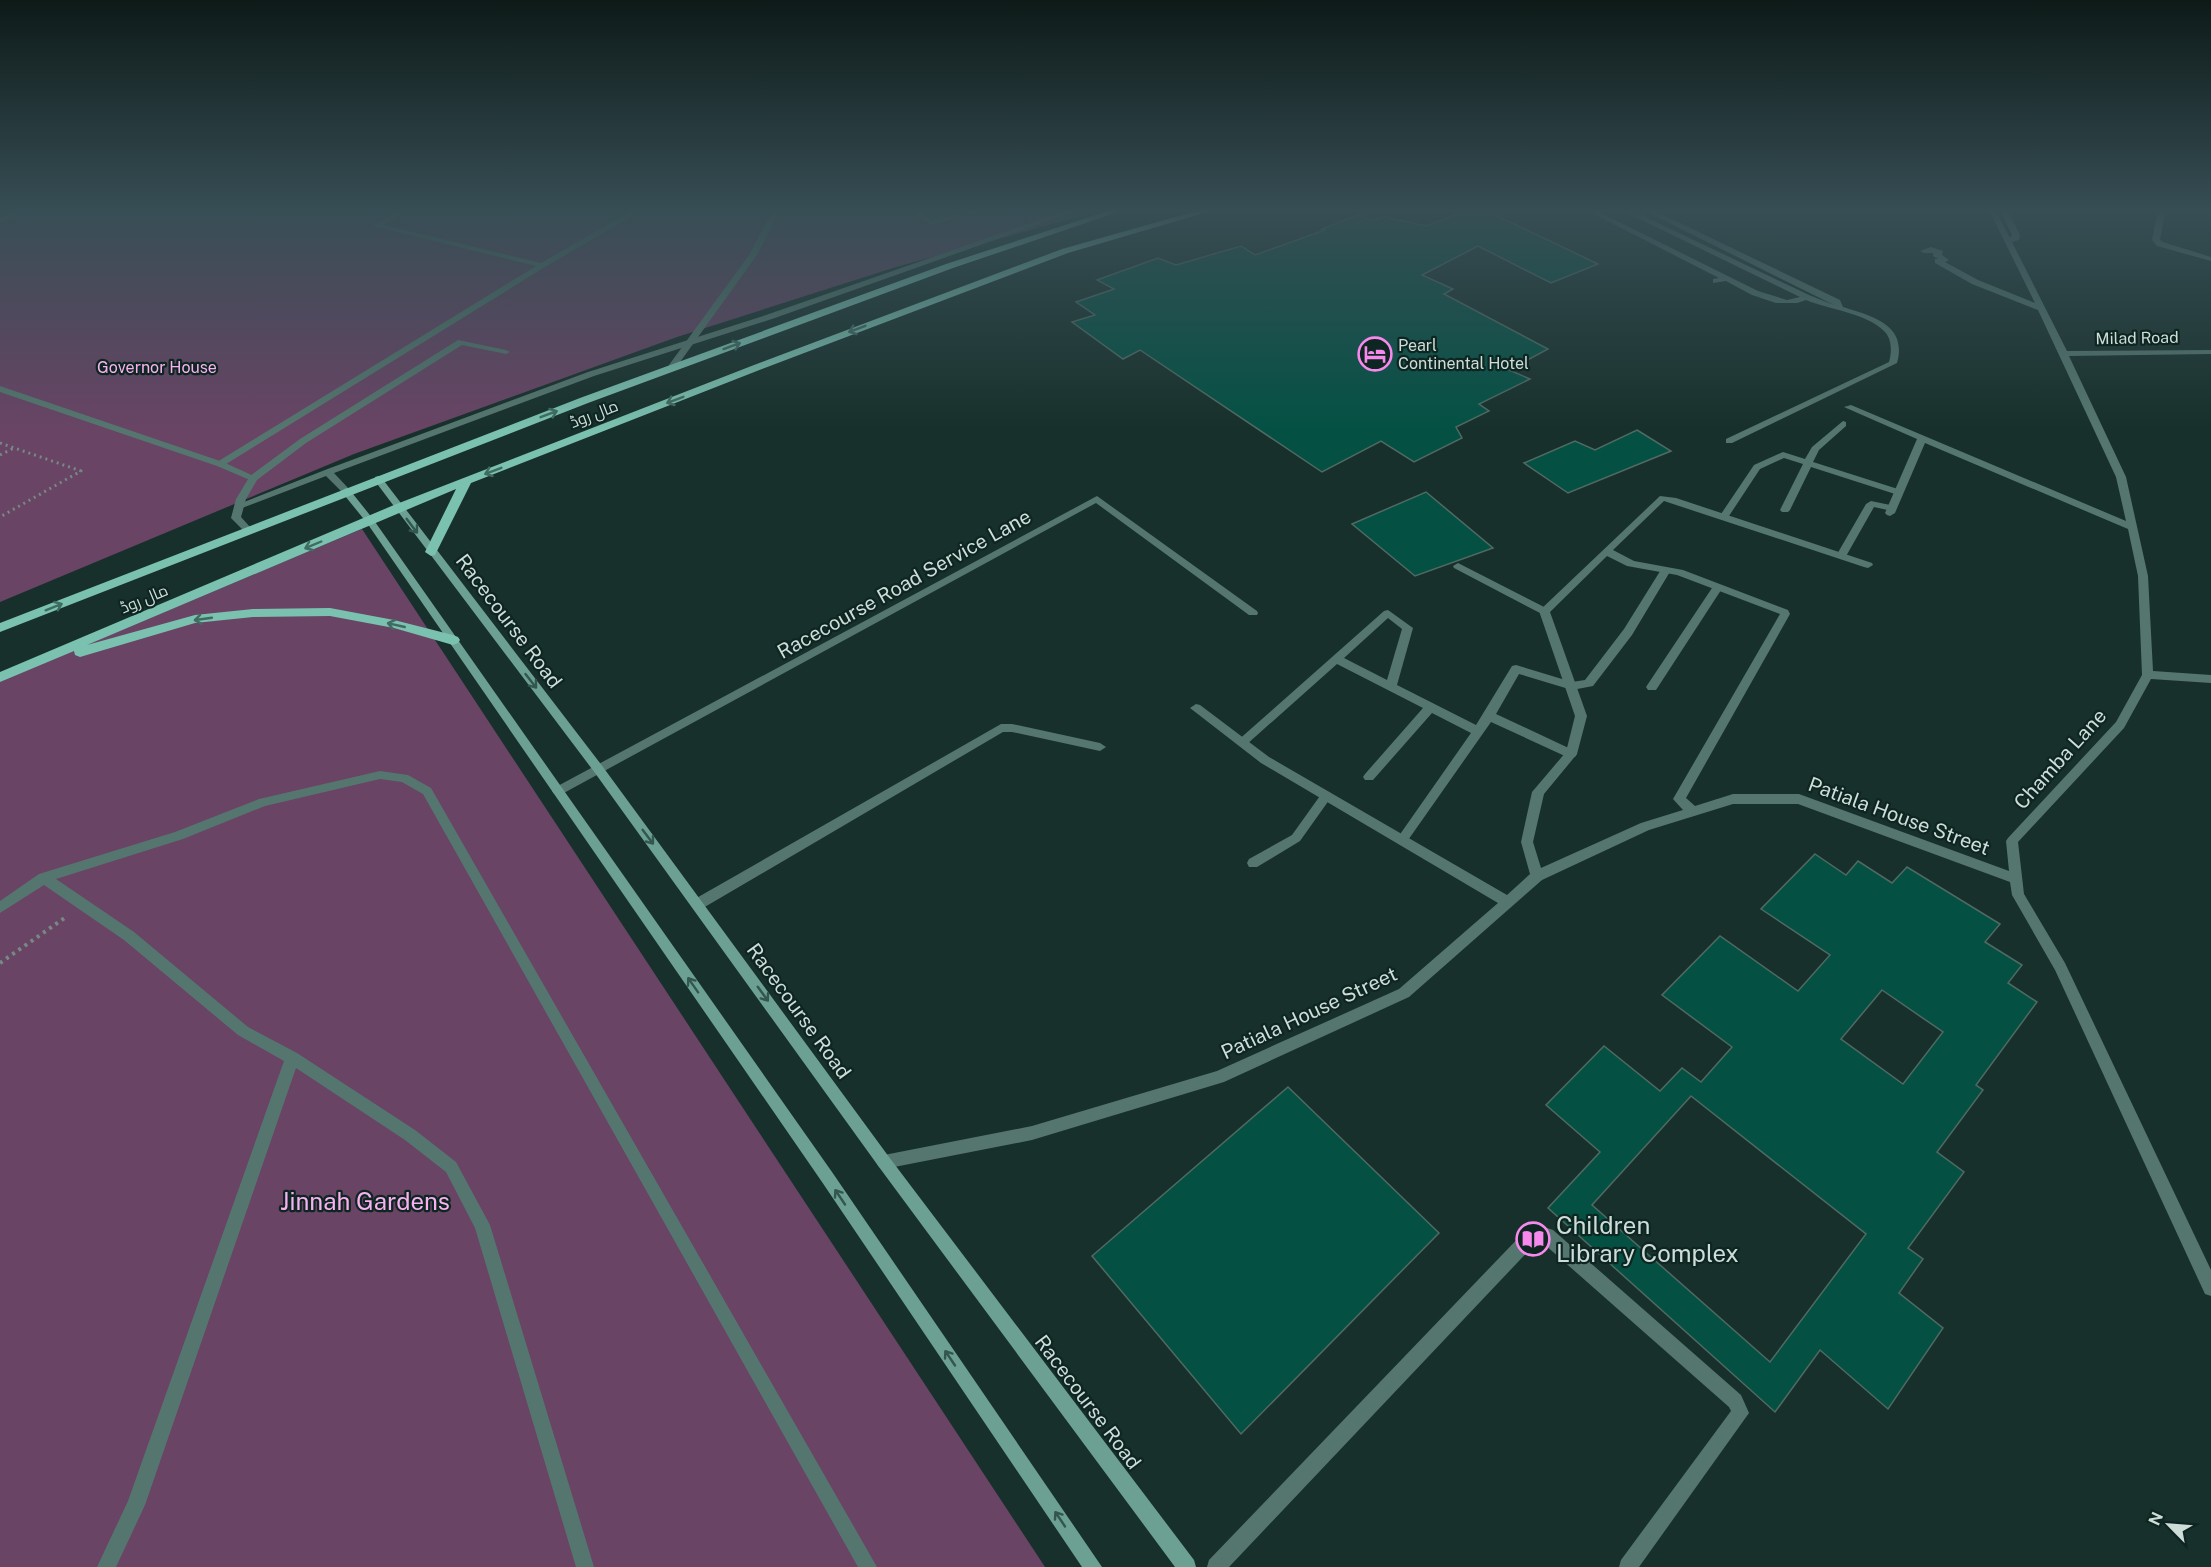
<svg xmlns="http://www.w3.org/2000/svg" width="2211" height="1567" viewBox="0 0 2211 1567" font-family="'Public Sans',Cairo,sans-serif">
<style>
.green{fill:#694465}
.building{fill:#045144;stroke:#506a63;stroke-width:1.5;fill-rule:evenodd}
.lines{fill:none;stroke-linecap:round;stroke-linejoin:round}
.path-far1{stroke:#768984;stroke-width:3;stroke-dasharray:2 4;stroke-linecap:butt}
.path{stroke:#768984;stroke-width:4;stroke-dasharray:3 4.5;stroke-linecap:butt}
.service{fill:#55766e;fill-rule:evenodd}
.minor{fill:#55766e;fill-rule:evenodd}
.secondary{fill:#6ba093;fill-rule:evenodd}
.primary{fill:#7bc1b0;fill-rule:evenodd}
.oneway{stroke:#3f6c61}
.oneway2{stroke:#33574f}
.labels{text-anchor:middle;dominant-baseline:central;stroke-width:4.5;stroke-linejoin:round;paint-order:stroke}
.far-street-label{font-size:16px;fill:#cfddd9;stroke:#0e2621}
.far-poi-label{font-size:16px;fill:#cfddd9;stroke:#0e2621;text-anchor:start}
.far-park-label{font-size:16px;fill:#fab1f1;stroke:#0e2621}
.street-label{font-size:20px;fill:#cfddd9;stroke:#0e2621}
.near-park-label{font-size:24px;fill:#fab1f1;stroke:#0e2621}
.near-poi-label{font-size:24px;fill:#cfddd9;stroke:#0e2621;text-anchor:start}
</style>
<rect width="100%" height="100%" fill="#18302b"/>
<g class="green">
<polygon points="0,210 1103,210 896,267 677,337 354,454 0,602"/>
<polygon points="362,529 1045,1567 0,1567 0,681"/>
</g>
<g class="building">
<polygon points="1468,210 1485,210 1598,264 1551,283 1478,246 1422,275 1453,289 1444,294 1548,349 1509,370 1530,379 1479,404 1489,411 1456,427 1462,438 1414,462 1381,441 1322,472 1140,350 1123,359 1072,322 1095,315 1076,302 1114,289 1097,280 1158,258 1176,265 1241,246 1255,255 1325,230 1322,229 1358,215 1372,220 1385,217 1426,226"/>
<polygon points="1637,430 1671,451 1568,493 1524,463 1575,441 1595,450"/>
<polygon points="1426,492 1493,548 1415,576 1352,524"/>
<path d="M1815,854L1846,875L1858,861L1892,883L1907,867L2000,924L1985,942L2022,965L2008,983L2037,1002L1976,1085L1983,1090L1937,1152L1964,1172L1908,1248L1923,1259L1899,1293L1943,1328L1888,1409L1820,1350L1775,1412L1548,1208L1600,1152L1546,1105L1604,1046L1660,1091L1682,1068L1701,1082L1732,1047L1662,995L1720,936L1798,991L1830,955L1761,909ZM1882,990L1943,1032L1903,1084L1841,1039ZM1691,1096L1866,1234L1770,1362L1592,1205Z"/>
<polygon points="1288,1087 1439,1233 1241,1434 1092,1256"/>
</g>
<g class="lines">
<g class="path-far1">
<polyline points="0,443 81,471 0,517"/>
<polyline points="0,455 14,448"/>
</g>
<polyline class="path" points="0,963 66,917"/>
<g class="service">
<polygon points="912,210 920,210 931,221 975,210 988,210 930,225"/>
<polygon points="1068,210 1079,210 772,319 594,376 334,473 349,489 349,493 343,493 326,476 242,508 236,508 234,506 325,470 588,372 766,315"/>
<path d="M1586,210H1595L1758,291L1787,300L1800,297L1621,210H1631L1809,295L1834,305L1643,210H1653L1840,300L1843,307C1871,316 1908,324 1897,363L1732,443H1726V439L1889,362C1892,352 1892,338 1884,331C1868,314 1828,309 1806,300L1797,303H1776L1752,295L1726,281L1713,283V279L1719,278Z"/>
<polygon points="2158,210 2165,210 2160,240 2163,242 2211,257 2211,261 2157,246 2152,240"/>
<polygon points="0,386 223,462 258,478 256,480 250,480 217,466 0,392"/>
<polygon points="1843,421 1846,422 1846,426 1819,450 1813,462 1901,490 1901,494 1895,494 1811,467 1790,510 1788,512 1782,512 1780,510 1803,464 1784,458 1760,469 1727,519 1721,519 1719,517 1754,465 1783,452 1805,459 1812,447"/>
<polygon points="1097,496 1257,611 1258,613 1257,615 1249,615 1096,503 562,794 554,794 552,791 554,788"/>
<polygon points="1871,501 1895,506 1897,508 1892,511 1874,507 1845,558 1837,558 1836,556 1866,504"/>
<polygon points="1458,563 1548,609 1549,611 1544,614 1540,613 1454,568 1453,566"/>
<path d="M1666,567L1671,570L1632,635L1593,686L1572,690L1519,674L1496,714L1575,751L1577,754L1575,757H1567L1491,722L1406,843H1398L1396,840L1471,733L1432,713L1373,780H1365L1363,777L1365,774L1423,708L1337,664L1246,745L1242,746L1236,742L1384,611L1388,610L1413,628L1397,685L1476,725L1512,666L1516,665L1572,682L1585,680L1624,629L1662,568ZM1388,618L1402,629L1387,680L1344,658Z"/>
<polygon points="1718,584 1723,587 1656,690 1648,690 1646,687 1714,585"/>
<polygon points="380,771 408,775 431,788 877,1567 858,1567 423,794 402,782 380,779 265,806 183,839 56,879 134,932 248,1027 297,1053 415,1130 456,1162 490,1225 594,1567 576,1567 475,1228 446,1172 405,1140 296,1068 145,1505 116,1567 97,1567 128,1501 284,1061 238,1035 124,940 44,885 0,913 0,901 39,874 175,832 259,799"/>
<polygon points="1326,791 1330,793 1332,796 1300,841 1257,867 1249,867 1247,863 1249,859 1292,835 1322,793"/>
<polygon points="1532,1228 1547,1228 1553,1230 1741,1395 1749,1413 1639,1567 1619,1567 1621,1560 1731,1411 1729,1407 1544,1244 1535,1244 1229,1567 1207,1567 1209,1560 1526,1230"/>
</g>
<g class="minor">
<polygon points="18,210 28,210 0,223 0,218"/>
<polygon points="401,210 410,210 383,225 541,263 633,210 642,210 545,267 223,466 217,466 217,462 536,266 373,226"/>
<polygon points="773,210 780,210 757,255 675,369 669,369 669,365 749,255"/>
<path d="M1989,210H1995L2010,238L2012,235L2000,210H2008L2020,235L2019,240L2012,242L2067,351L2211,350V354L2069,356L2126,477L2148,576L2153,671L2211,675V683L2151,679L2124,728L2018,842L2024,894L2065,963L2211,1270V1296L2205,1294L2055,970L2012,895L2010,882L1798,804H1733L1649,830L1542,880L1409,997L1224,1082L1032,1140L884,1169L879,1167L876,1162L879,1157L884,1155L1032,1126L1217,1071L1399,989L1498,903L1261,763L1190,708L1196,704L1200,705L1269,757L1507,895L1530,874L1521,842L1532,792L1566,752L1575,716L1539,611L1660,496L1676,498L1872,563L1873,565L1868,568L1864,567L1664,501L1613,550L1634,561L1683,570L1788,610L1790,614L1686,798L1695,806L1733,794H1799L2009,871L2006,841L2008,838L2116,722L2142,675L2138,576L2128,529L1925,443L1895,513L1890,516L1887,515L1885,513L1917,439L1844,407L1851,405L2126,521L2116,477L2038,310L1972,284L1935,263V259H1938L1933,256V253H1924L1920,251L1931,247L1943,251L1942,255L1949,260L1945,262L1978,280L2035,303ZM1607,556L1627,566L1677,575L1780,614L1673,799L1683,810L1641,823L1541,868L1533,842L1544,794L1577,754L1587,716L1550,612Z"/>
<polygon points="458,340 506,350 510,352 506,354 462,345 306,443 257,480 246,499 241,517 250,527 250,531 244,531 231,518 236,499 250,476 300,439"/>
<polygon points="1001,724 1012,724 1100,743 1106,747 1100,751 1012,732 1003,732 703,908 698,909 693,908 691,904 693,900"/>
</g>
<g class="secondary">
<polygon points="378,476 381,477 603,767 889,1157 1194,1560 1196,1567 1175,1567 879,1167 595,773 375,481 375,477"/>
<polygon points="346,488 349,489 373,519 832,1172 1102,1567 1082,1567 822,1182 367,523 341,491"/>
</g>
<g class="primary">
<polygon points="1111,210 1124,210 953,268 588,403 0,632 0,623 580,398 946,264"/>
<polygon points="1200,210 1214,210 1068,253 762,369 471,483 435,555 431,556 425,552 456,489 87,645 195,615 253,609 330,608 394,620 453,635 458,637 460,640 458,643 453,645 394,628 330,616 253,617 195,623 80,657 75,655 74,651 0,682 0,672 394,505 754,365 1062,249"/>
</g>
</g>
<defs><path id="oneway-shaft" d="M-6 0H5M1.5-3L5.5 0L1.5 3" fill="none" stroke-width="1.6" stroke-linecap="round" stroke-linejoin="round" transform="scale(1.5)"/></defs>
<g class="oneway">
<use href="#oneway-shaft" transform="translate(857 329) rotate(159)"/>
<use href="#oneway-shaft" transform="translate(732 346) rotate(-20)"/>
<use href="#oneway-shaft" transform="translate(675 400) rotate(159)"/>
<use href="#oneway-shaft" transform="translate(549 414) rotate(-21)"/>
<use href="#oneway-shaft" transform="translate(493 471) rotate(159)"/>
<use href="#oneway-shaft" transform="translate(313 545) rotate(157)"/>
<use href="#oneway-shaft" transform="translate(54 607) rotate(-22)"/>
<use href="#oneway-shaft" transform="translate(203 619) rotate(172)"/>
<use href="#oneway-shaft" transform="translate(396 625) rotate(-167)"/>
</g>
<g class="oneway2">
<use href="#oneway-shaft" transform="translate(412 526) rotate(53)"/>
<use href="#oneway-shaft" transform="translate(531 681) rotate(52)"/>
<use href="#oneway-shaft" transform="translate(648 837) rotate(53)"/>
<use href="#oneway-shaft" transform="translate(693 985) rotate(-125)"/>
<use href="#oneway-shaft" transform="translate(763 994) rotate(54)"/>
<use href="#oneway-shaft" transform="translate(840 1197) rotate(-124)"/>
<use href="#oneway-shaft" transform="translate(950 1358) rotate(-124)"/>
<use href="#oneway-shaft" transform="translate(1060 1519) rotate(-124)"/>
</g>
<linearGradient id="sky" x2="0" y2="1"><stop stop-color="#0d1a18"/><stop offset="0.49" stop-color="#374e55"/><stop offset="1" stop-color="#374e55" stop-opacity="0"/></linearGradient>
<rect width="2211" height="429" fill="url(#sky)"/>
<defs>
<symbol id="hotel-ring" viewBox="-11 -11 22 22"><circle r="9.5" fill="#0e2621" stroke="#f788ec" stroke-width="1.5"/><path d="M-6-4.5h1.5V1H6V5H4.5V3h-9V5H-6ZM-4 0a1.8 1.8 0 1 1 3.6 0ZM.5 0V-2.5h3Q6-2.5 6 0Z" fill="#f788ec"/></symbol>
<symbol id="library-ring" viewBox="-11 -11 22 22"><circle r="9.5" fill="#0e2621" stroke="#f788ec" stroke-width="1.5"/><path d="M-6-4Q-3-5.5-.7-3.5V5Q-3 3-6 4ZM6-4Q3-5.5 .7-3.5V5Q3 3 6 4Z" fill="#f788ec"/></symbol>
</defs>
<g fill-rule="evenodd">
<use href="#hotel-ring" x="1356" y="335" width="38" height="38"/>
<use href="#library-ring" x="1514" y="1220" width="38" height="38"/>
</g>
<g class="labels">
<g class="far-street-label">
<text transform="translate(2137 338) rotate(-1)">Milad Road</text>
<text transform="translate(594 414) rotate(-21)">مال روڈ</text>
<text transform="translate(144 599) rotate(-23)">مال روڈ</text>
</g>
<g class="far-poi-label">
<text x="1398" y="345">Pearl<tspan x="1398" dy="18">Continental Hotel</tspan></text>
</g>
<g class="far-park-label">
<text x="157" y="367">Governor House</text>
</g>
<g class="street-label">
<text transform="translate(904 584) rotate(-29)">Racecourse Road Service Lane</text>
<text transform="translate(509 621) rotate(53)">Racecourse Road</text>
<text transform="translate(2060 759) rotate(-48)">Chamba Lane</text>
<text transform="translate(1899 816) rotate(20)">Patiala House Street</text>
<text transform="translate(799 1011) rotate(54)">Racecourse Road</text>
<text transform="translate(1309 1013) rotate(-25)">Patiala House Street</text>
<text transform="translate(1088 1402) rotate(53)">Racecourse Road</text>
</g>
<g class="near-park-label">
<text x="365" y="1201">Jinnah Gardens</text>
</g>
<g class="near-poi-label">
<text x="1556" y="1225">Children<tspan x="1556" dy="28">Library Complex</tspan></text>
</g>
</g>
<g transform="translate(2169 1525) rotate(295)" stroke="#0e2621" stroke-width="4.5" paint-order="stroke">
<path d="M0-4.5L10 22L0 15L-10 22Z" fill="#cfddd9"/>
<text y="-9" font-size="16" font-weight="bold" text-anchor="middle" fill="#cfddd9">N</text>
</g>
</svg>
